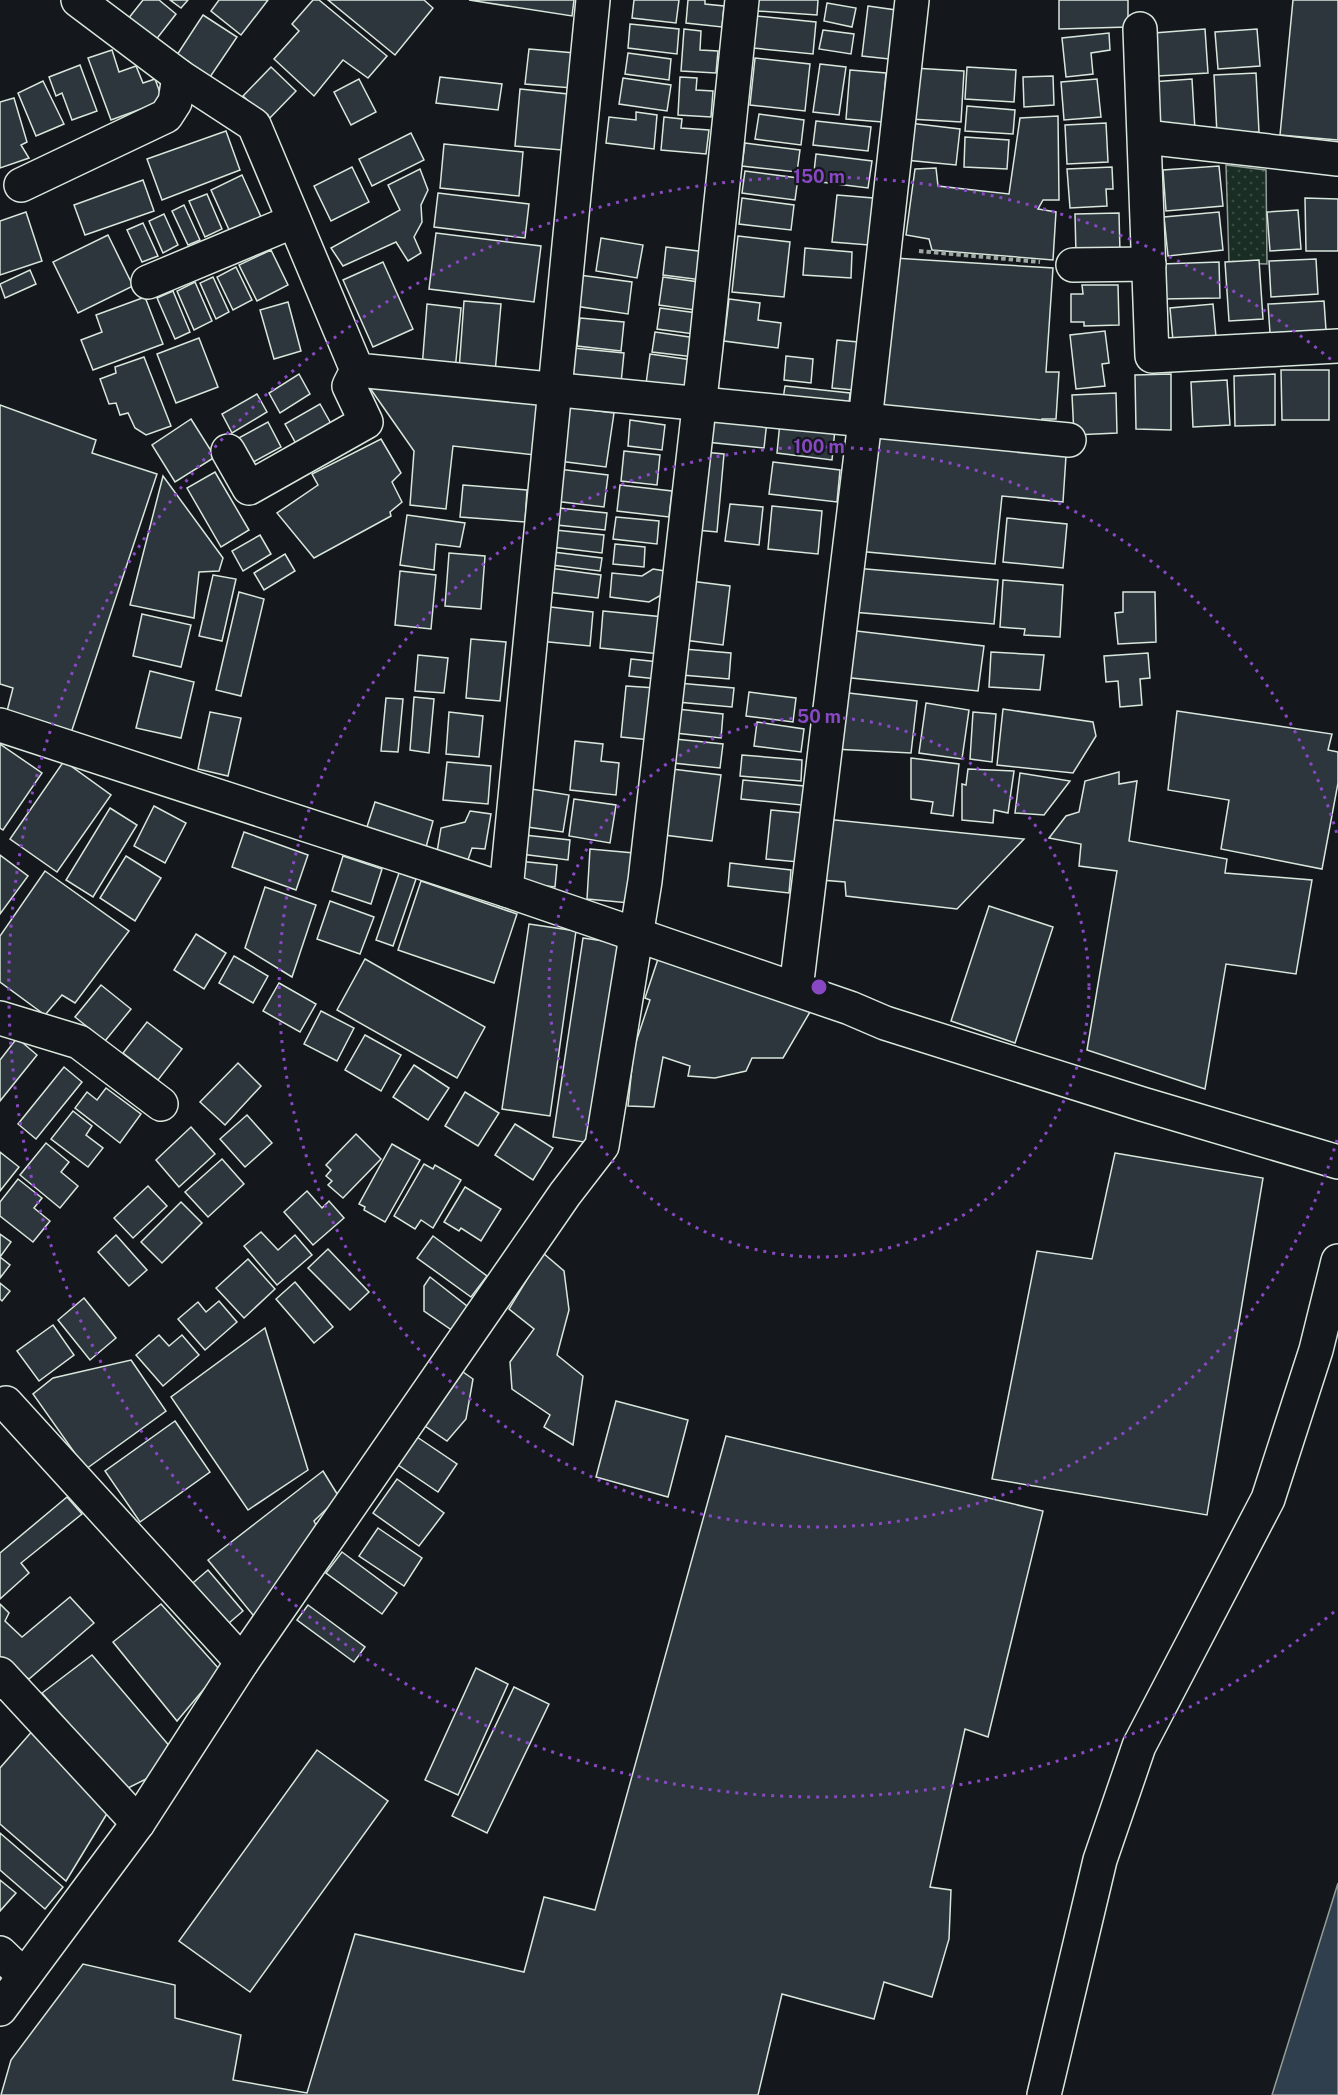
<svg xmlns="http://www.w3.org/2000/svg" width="1338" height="2095" viewBox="0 0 1338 2095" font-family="'Public Sans',sans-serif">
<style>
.park{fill:url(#park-dots);stroke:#939e99;stroke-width:1.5}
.water{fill:#2f3f4d;stroke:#939e99;stroke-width:1.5}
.building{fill:#2c363c;stroke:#d8e6dc;stroke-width:1.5}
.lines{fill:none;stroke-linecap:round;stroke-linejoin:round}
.minor-casing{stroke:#d8e6dc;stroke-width:36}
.tertiary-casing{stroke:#d8e6dc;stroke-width:36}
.path{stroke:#9da8a2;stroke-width:4;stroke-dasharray:4.5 3;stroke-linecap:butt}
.minor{stroke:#14181c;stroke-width:33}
.tertiary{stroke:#14181c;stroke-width:33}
.ring{fill:none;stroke:#8948c3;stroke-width:3;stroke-dasharray:3 6}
.centre{fill:#8948c3;stroke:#14181c;stroke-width:3}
.ring-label{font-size:18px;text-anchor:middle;font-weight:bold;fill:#8948c3;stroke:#14181c;stroke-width:4.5;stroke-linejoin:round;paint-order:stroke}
</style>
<defs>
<pattern id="park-dots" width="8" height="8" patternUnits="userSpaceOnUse" patternTransform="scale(1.5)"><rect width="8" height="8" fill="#1a2d24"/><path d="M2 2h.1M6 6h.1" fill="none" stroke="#3b4b43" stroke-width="1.8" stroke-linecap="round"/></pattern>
</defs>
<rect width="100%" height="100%" fill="#14181c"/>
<polygon class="park" points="1226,165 1266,170 1267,264 1229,263"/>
<polygon class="water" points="1338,1883 1338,2095 1272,2095"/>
<g class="building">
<polygon points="143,0 159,0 176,14 155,41 128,19"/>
<polygon points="170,0 188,0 181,8"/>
<polygon points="219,0 268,0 241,35 211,11"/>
<polygon points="313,0 319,0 387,56 368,78 343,60 314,96 274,59 299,31 292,24"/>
<polygon points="328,0 424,0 433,8 395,55"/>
<polygon points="469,0 574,0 572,16"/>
<polygon points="634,0 679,0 676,23 632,18"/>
<polygon points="688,0 705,0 705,4 724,6 722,27 686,23"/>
<polygon points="758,0 818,0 817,15 757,11"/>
<polygon points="1059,0 1128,0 1128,27 1059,29"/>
<polygon points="1293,0 1338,0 1338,140 1280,135"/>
<polygon points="827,3 856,8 852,27 824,21"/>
<polygon points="868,6 896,10 889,59 862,56"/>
<polygon points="203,15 237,37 206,83 173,61"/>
<polygon points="756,16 816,22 813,54 753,48"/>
<polygon points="630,24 679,29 677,54 628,48"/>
<polygon points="684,29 701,31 700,50 718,51 716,73 681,71"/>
<polygon points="1205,29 1208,73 1158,76 1154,33"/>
<polygon points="1257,29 1260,66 1218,69 1215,32"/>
<polygon points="823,30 854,34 851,54 819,49"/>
<polygon points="1109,33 1110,50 1091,53 1093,74 1066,77 1062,38"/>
<polygon points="529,49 575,53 572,88 525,84"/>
<polygon points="112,50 119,72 136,66 143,83 155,79 163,101 111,120 88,58"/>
<polygon points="628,53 671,59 669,80 625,74"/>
<polygon points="755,58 810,64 805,111 750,105"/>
<polygon points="820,64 846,67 839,115 813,112"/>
<polygon points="80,65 97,111 72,120 62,93 56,96 49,77"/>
<polygon points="271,67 296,91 268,120 243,96"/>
<polygon points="967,67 1016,70 1014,102 965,99"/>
<polygon points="913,68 964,71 961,122 910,119"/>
<polygon points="850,70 886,73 882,122 846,119"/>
<polygon points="1256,73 1259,132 1217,134 1214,75"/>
<polygon points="1053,76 1054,105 1024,107 1023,77"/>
<polygon points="440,77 502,84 498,110 436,103"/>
<polygon points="680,77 697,78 696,90 713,91 711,117 678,115"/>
<polygon points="623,78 671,85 667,111 619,104"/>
<polygon points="359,79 376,112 351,125 334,92"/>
<polygon points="1097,79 1101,117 1064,120 1061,82"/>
<polygon points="1192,79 1195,130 1155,133 1151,82"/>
<polygon points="43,81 64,124 36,136 18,93"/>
<polygon points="520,89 568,94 562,150 515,146"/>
<polygon points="14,98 27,142 21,145 29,158 0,168 0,102"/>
<polygon points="967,106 1015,110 1013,134 965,131"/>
<polygon points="636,112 657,115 654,149 606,143 609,117 636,120"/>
<polygon points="759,114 804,120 801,145 755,139"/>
<polygon points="1058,116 1059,200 1043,200 1038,209 1056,212 1053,260 932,250 929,239 906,235 915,169 936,168 938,186 1009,194 1020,118"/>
<polygon points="664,117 682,119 681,128 709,130 706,154 661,150"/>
<polygon points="816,121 871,127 868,151 813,145"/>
<polygon points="909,123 960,129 956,165 905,160"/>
<polygon points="1106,123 1108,162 1067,164 1065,125"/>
<polygon points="226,131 240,170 162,200 147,159"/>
<polygon points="411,133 424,160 372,186 359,159"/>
<polygon points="965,137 1009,140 1007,169 964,167"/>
<polygon points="745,143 800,150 797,172 742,166"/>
<polygon points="444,144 523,152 519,196 440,188"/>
<polygon points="816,154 872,161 868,188 813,181"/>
<polygon points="1219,166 1223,206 1166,211 1163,170"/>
<polygon points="352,167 369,202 331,221 314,186"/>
<polygon points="1112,167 1113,189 1106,189 1107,206 1070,208 1067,169"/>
<polygon points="420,169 428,190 421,205 422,222 414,237 421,253 408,261 396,242 343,266 331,248 400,210 388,185"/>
<polygon points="745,171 798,178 795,200 742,193"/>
<polygon points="242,175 261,217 230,232 211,190"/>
<polygon points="143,180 154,211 85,235 74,205"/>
<polygon points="438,193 529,204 525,238 434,227"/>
<polygon points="207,194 222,229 205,237 189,201"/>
<polygon points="837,195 873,198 869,245 832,242"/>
<polygon points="742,198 794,205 791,230 739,224"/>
<polygon points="1305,198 1338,199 1338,251 1306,251"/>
<polygon points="184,205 200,240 188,245 172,211"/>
<polygon points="1298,210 1301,249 1270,251 1267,212"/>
<polygon points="26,212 42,261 0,275 0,221"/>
<polygon points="1219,212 1223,250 1168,256 1164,217"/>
<polygon points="1119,213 1120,253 1076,255 1075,214"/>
<polygon points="164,214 178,245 163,253 149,221"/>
<polygon points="143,223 158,256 142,262 127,230"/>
<polygon points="436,233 541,246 534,302 429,289"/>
<polygon points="108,235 133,286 78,313 53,262"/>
<polygon points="738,236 790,242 784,297 732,292"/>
<polygon points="601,238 643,245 637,278 596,271"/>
<polygon points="666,247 706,252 702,280 663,275"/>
<polygon points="805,248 852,252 851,278 803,275"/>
<polygon points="271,250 288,285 257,301 239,265"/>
<polygon points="894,258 1053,268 1046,372 1059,372 1056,419 1042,419 1041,431 876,406"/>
<polygon points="1316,259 1318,294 1271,297 1269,261"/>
<polygon points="1259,260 1263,319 1229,321 1225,262"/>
<polygon points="383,262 413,329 373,347 343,280"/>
<polygon points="1219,262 1220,298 1163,299 1161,264"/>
<polygon points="236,267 252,300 233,310 217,277"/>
<polygon points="30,270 36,284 5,298 0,284"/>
<polygon points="579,275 632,282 628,314 575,306"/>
<polygon points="213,277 229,312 216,319 200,283"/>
<polygon points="663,277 699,282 695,310 659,305"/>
<polygon points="195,282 212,321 194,330 177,291"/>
<polygon points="1082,285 1118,285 1119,325 1084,326 1084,322 1071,322 1071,294 1083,294"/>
<polygon points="173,291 190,332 175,339 157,298"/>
<polygon points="145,297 163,344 93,370 81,340 102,332 96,315"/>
<polygon points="729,299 760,303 758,320 781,323 778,348 724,341"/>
<polygon points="464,301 501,304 495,373 459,370"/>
<polygon points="1324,301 1326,330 1270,333 1268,304"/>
<polygon points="288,302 301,351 274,359 260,310"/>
<polygon points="427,304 461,308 455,371 422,368"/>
<polygon points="1213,304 1216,337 1173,341 1170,308"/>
<polygon points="660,308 697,313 694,334 657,329"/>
<polygon points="580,318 624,322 621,351 577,346"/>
<polygon points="1105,331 1109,363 1102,364 1105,386 1076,389 1070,335"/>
<polygon points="655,332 696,338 694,357 652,352"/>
<polygon points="199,338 218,387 176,403 157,354"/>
<polygon points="837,340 858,342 853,390 832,388"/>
<polygon points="573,348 624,353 621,383 570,378"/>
<polygon points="650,354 692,360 688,390 646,384"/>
<polygon points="786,356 813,359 811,383 784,380"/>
<polygon points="144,357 171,426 146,435 135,428 128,413 120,415 116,403 109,404 100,379 116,373 115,367"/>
<polygon points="1281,370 1329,370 1329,420 1282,420"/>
<polygon points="299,374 310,394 280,413 269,393"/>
<polygon points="1171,374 1171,430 1136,429 1135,375"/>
<polygon points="1275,374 1275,425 1235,426 1234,376"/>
<polygon points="1227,380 1230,425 1193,427 1191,382"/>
<polygon points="365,381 542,393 535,455 453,446 446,509 410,505 414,451"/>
<polygon points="785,386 850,393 848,414 782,406"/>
<polygon points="1116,393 1117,433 1074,435 1072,395"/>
<polygon points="257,394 267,412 232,433 222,414"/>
<polygon points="320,404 334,429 299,449 285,424"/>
<polygon points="0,405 96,440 92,453 157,474 70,736 6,715 13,688 0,684"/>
<polygon points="567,407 614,413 606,467 559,461"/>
<polygon points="709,415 767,421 764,448 706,442"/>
<polygon points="191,419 215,457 175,482 152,445"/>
<polygon points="630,420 665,425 662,450 628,446"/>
<polygon points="268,422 281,447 248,465 235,440"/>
<polygon points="780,422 835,429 832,460 777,453"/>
<polygon points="868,436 1066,456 1063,502 1002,496 995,564 857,551"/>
<polygon points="381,439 401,473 392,482 402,502 390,512 391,516 314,558 277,513 318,485 312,474"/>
<polygon points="624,451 660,455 657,485 621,481"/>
<polygon points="703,452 724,454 717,532 696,530"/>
<polygon points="773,462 840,470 837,502 769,494"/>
<polygon points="558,469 608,475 604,507 554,501"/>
<polygon points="215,472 249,530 221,547 187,488"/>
<polygon points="163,476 223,558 219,571 199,572 194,618 130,605"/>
<polygon points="463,485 527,490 525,522 460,517"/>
<polygon points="620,485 672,491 669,517 617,511"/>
<polygon points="730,504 763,507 759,545 725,541"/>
<polygon points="772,506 822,511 818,554 768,549"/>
<polygon points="549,507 607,513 605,530 547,524"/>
<polygon points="407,515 465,523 460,547 436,544 434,570 400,565"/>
<polygon points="616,517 659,521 657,544 613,539"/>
<polygon points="1007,518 1067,524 1063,568 1003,562"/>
<polygon points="545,529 604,535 602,553 543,546"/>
<polygon points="260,535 271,554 243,571 232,551"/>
<polygon points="615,544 645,547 644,567 613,564"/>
<polygon points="553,552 602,558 600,571 552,565"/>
<polygon points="449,553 485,556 481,609 445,606"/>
<polygon points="285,554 295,571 264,590 254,573"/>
<polygon points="549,568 601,575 598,598 547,592"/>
<polygon points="854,568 998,580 994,624 852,612"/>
<polygon points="653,569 671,572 670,590 649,602 610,597 612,573 642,576"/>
<polygon points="400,571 436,575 431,629 395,625"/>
<polygon points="213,575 236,579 222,641 199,636"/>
<polygon points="1003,580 1063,585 1060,637 1024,635 1025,629 1000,627"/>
<polygon points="690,581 730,586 723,645 684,640"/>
<polygon points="239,592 264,599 241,696 216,690"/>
<polygon points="1123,592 1155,592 1156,642 1118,644 1115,613 1123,612"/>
<polygon points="542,606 593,612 590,646 539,641"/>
<polygon points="603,611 664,617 661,654 600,648"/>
<polygon points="142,614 191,625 181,667 133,656"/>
<polygon points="848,630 984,646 978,691 842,677"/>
<polygon points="471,639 506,642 500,701 466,698"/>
<polygon points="684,649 731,653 729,679 682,675"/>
<polygon points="991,652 1044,655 1040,690 989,687"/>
<polygon points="1148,653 1150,678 1140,679 1142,705 1120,707 1118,681 1106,682 1104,656"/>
<polygon points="418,655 448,658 444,693 415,691"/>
<polygon points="631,659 659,662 657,679 629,676"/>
<polygon points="150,671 194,682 181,738 136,728"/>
<polygon points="678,683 734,688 732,707 677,702"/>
<polygon points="626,686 656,688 651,740 621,737"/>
<polygon points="749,692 796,698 793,722 746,716"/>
<polygon points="840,692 917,701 911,753 833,749"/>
<polygon points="414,697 434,699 429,753 410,750"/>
<polygon points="386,698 403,699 398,752 381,751"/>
<polygon points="926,703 969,710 962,759 919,753"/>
<polygon points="677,709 723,714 721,738 675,733"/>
<polygon points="1003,709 1093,722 1096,736 1073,773 997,765"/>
<polygon points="1177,711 1332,734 1328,750 1338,752 1338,783 1322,869 1221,849 1229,800 1168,790"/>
<polygon points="210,712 241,718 228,776 198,769"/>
<polygon points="449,712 483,716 479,757 446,754"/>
<polygon points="973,712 996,714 992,762 970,759"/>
<polygon points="757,722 804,729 801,752 754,746"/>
<polygon points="675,739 723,744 720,768 673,763"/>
<polygon points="575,741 603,744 601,761 619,763 616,795 570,790"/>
<polygon points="0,744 42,773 3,830 0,828"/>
<polygon points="742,755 802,760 801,781 740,776"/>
<polygon points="911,758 959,764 953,816 931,813 933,802 911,799"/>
<polygon points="64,761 111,795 57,872 10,839"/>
<polygon points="447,762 491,766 488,804 443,800"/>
<polygon points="672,769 721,775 712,841 664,835"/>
<polygon points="968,769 1014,771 1008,813 994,810 993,823 962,820 962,784 966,785"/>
<polygon points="1119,772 1119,784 1137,781 1129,841 1227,859 1225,873 1312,880 1296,974 1226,964 1205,1089 1087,1050 1117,871 1079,866 1081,844 1049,838 1066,816 1079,812 1085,781"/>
<polygon points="1020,773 1070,781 1044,815 1015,813"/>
<polygon points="743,780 804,786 802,805 741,799"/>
<polygon points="525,788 569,795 563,832 520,826"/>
<polygon points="574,799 616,805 610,843 569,836"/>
<polygon points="375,802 433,821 425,851 365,833"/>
<polygon points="154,806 186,823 165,863 134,846"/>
<polygon points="110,808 137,825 93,897 66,880"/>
<polygon points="771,810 803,813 799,862 766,859"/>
<polygon points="470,811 491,814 485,849 472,848 467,863 436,858 441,828 465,822"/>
<polygon points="825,819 1024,839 957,909 846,896 845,882 821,880"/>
<polygon points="244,832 308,855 296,890 232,867"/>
<polygon points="515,834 570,840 568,860 513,853"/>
<polygon points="590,849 634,853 630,903 587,899"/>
<polygon points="0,855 28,876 0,914"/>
<polygon points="126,856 161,878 135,921 100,898"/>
<polygon points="343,856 382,869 371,904 332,891"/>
<polygon points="518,861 557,865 555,887 515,882"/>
<polygon points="730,863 791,870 789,893 728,886"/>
<polygon points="45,871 129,931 75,1003 62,995 45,1015 0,982 0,936"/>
<polygon points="399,873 416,879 393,946 376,940"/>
<polygon points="421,881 517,914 494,983 398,950"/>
<polygon points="265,887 316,905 292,977 245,948"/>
<polygon points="330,901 374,917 360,954 317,939"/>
<polygon points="989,906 1053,927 1015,1043 951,1021"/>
<polygon points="529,924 576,931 550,1116 502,1109"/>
<polygon points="196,934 226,953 204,989 174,970"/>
<polygon points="583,938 632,945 602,1145 553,1137"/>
<polygon points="234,956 268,976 253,1003 219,983"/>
<polygon points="365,959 485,1027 457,1078 337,1010"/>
<polygon points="658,959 769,994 810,1012 783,1058 752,1058 746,1071 715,1078 688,1076 690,1066 663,1057 654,1107 628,1106 634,1048 650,1000 645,998"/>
<polygon points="279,983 316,1004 300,1032 263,1011"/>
<polygon points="101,985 131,1009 105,1041 75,1017"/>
<polygon points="321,1011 354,1028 337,1061 304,1044"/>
<polygon points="147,1022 182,1049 158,1080 123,1053"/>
<polygon points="365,1035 401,1055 381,1091 345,1070"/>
<polygon points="17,1038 37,1055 0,1101 0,1060"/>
<polygon points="238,1063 261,1086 225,1125 200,1102"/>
<polygon points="414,1065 449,1088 428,1120 393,1097"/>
<polygon points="64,1067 82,1082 36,1139 18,1124"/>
<polygon points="106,1088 141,1114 120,1143 75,1108 87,1092 97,1100"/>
<polygon points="465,1092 499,1113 478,1146 445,1126"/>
<polygon points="73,1111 92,1126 86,1135 103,1148 88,1167 51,1139"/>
<polygon points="247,1115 272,1143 245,1167 220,1139"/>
<polygon points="515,1124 553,1148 533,1180 495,1155"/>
<polygon points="191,1127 215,1154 179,1187 156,1160"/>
<polygon points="356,1134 381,1159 343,1198 328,1185 332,1181 326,1176 331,1170 326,1165"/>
<polygon points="46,1143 69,1162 61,1172 78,1186 60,1208 20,1175"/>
<polygon points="392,1144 420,1160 385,1222 364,1210 365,1207 359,1204"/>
<polygon points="0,1152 19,1167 0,1191"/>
<polygon points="1115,1153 1263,1178 1207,1515 992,1479 1037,1251 1092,1259"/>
<polygon points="222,1159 244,1184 208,1217 185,1192"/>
<polygon points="424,1164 433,1169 435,1165 461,1180 433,1228 421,1220 415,1229 394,1216"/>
<polygon points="18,1179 42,1198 34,1208 50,1221 33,1242 0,1216 0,1202"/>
<polygon points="148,1186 167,1206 133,1238 114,1218"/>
<polygon points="465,1187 501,1209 481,1241 461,1228 459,1231 444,1222"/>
<polygon points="307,1191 322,1208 329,1201 344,1218 313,1245 284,1212"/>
<polygon points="181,1202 202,1223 162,1263 141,1242"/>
<polygon points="261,1232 278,1250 295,1235 312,1255 277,1285 244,1246"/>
<polygon points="0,1234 11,1242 0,1257 10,1265 0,1278"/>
<polygon points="116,1235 147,1270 129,1286 98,1252"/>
<polygon points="433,1236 487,1276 471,1297 417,1258"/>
<polygon points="328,1249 369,1292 350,1310 308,1268"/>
<polygon points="543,1253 564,1271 569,1310 557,1355 583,1376 573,1445 544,1427 550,1415 512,1389 510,1362 534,1329 509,1309"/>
<polygon points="248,1259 275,1289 244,1318 216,1288"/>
<polygon points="430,1277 472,1310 456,1333 424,1311 424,1286"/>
<polygon points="295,1282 333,1327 314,1343 276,1299"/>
<polygon points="0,1283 10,1291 2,1301 0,1299"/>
<polygon points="84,1298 116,1338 90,1360 58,1320"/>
<polygon points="219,1301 237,1322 205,1350 178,1319 198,1302 206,1312"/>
<polygon points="53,1325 74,1355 39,1381 17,1351"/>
<polygon points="265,1328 308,1470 248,1510 171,1397"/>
<polygon points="159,1335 169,1346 182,1335 199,1355 163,1386 136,1355"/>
<polygon points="131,1360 166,1411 86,1469 33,1394 53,1378"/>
<polygon points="463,1372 473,1379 466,1419 447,1441 425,1426"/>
<polygon points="616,1401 688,1420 668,1497 596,1477"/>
<polygon points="175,1421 210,1472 140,1522 105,1471"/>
<polygon points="726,1436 1043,1511 988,1737 965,1729 930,1887 951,1890 949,1939 932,1997 884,1982 874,2019 782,1994 758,2095 1,2095 11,2060 83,1964 175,1985 175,2018 241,2035 233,2080 307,2093 355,1934 524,1972 544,1897 595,1910"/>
<polygon points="417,1437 457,1464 438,1492 398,1465"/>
<polygon points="323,1471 339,1497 314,1521 320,1533 258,1621 208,1560"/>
<polygon points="397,1479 444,1513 419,1546 373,1513"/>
<polygon points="67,1497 82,1514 21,1563 29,1573 0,1599 0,1553"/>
<polygon points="378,1528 422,1558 404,1586 359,1556"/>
<polygon points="342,1552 397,1593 382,1614 326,1573"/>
<polygon points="208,1570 243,1611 222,1629 187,1588"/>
<polygon points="70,1597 94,1623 29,1679 0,1658 0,1604 9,1613 5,1621 22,1637"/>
<polygon points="161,1604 220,1670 177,1721 113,1642"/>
<polygon points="308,1605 365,1647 354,1662 297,1620"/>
<polygon points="92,1655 172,1749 150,1777 126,1789 42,1693"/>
<polygon points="476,1668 508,1684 458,1795 425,1780"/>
<polygon points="514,1687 549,1704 487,1833 452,1816"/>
<polygon points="34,1729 111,1807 66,1881 0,1824 0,1768"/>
<polygon points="317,1750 388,1801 250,1992 179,1941"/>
<polygon points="0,1833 63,1887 45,1909 0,1870"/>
<polygon points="0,1880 16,1893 0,1911"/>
</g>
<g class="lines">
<defs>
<g id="minor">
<polyline points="78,0 179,76 254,125 357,370 1069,440"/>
<polyline points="1140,29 1152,356 1338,346"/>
<polyline points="1145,137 1338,159"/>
<polyline points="21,185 166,116 175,102 179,76"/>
<polyline points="1073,265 1149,264"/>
<polyline points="148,282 294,221"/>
<polyline points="228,451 249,488 366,422 349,386 357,370"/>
<polyline points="0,725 506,890 850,1008 885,1023 1142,1104 1338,1162"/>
<polyline points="506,890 593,0"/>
<polyline points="796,989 865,421 912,0"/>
<polyline points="0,1018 79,1042 161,1104"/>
<polyline points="6,1403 242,1662"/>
<polyline points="0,1674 138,1823"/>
<polyline points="0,1953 24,1976"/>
<polyline points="0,2009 138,1823 242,1662 565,1194 602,1146 645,881 706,346 742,0"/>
</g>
<polyline id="tertiary" points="1044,2095 1100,1860 1139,1746 1268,1499 1316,1350 1338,1261"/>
</defs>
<use href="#minor" class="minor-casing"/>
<use href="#tertiary" class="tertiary-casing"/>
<polyline class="path" points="919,251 1040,262"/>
<use href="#minor" class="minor"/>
<use href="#tertiary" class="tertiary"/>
</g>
<g class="ring">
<circle cx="819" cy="987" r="270"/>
<path d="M1337 1140A540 540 0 1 1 1337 834"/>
<path d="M1334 1612A810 810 0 1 1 1334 362"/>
</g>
<circle cx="819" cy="987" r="9" class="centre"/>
<g class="ring-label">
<text x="819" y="183">150 m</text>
<text x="819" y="453">100 m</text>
<text x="819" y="723">50 m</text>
</g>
</svg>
